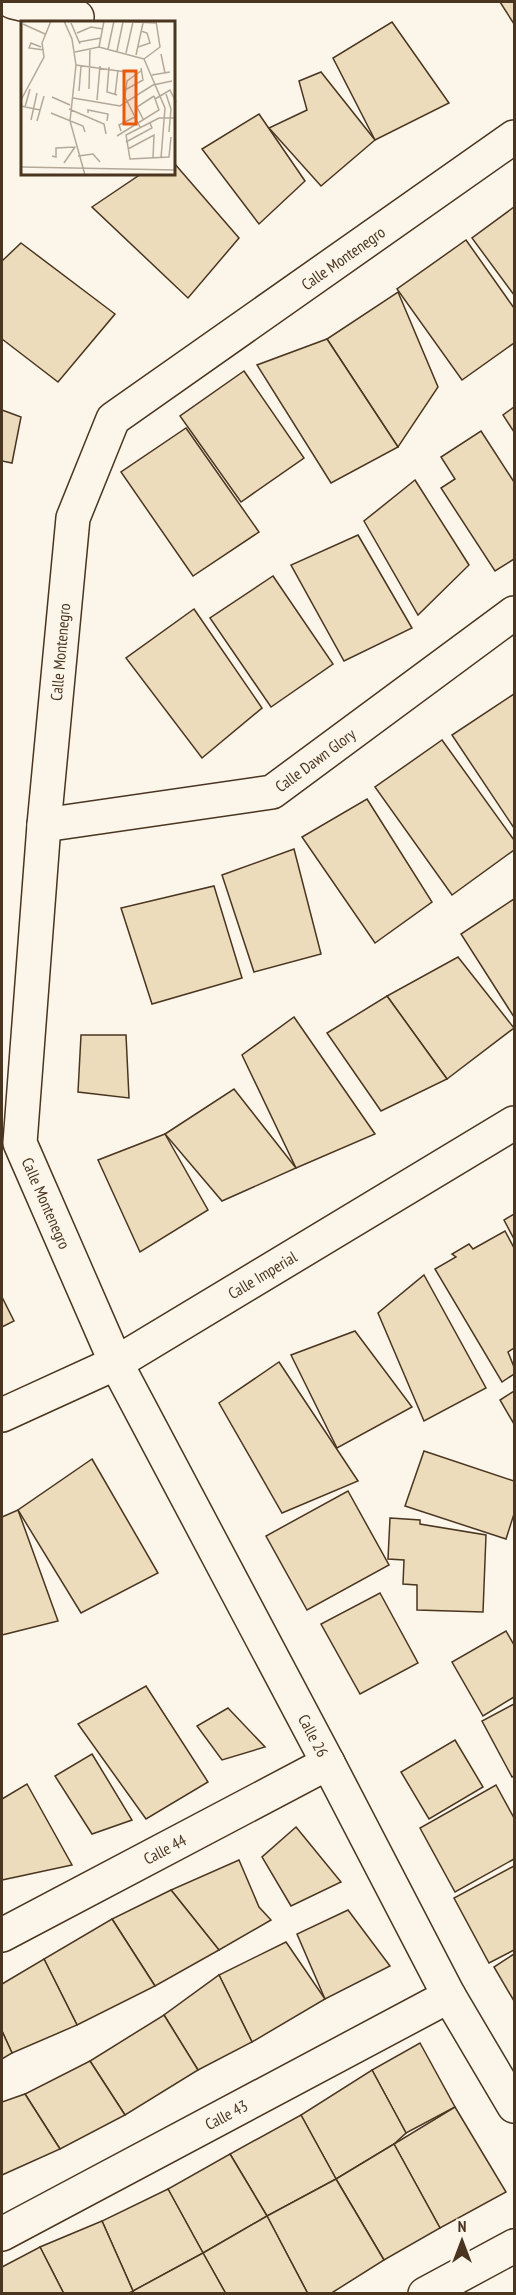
<svg xmlns="http://www.w3.org/2000/svg" width="516" height="2295" viewBox="0 0 516 2295" font-family="'PT Sans Narrow',sans-serif">
<style>
.building{fill:#ecdcbc;stroke:#4a3520;stroke-width:1.5}
.lines{fill:none;stroke-linecap:round;stroke-linejoin:round}
.minor-casing{stroke:#4a3520;stroke-width:36}
.minor{stroke:#fbf6e9;stroke-width:33}
.labels{text-anchor:middle;dominant-baseline:central;stroke-width:4.5;stroke-linejoin:round;paint-order:stroke}
.street-label{font-size:16px;fill:#4a3520;stroke:#fbf6e9}
.inset-road{fill:none;stroke:#b4a999;stroke-width:1.5}
.view{fill:#e8590c;fill-opacity:0.15;stroke:#e8590c;stroke-width:3}
.inset-edge{fill:none;stroke:#4a3520;stroke-width:3}
</style>
<rect width="100%" height="100%" fill="#fbf6e9"/>
<g class="building">
<polygon points="500,2 514,2 514,24"/>
<polygon points="392,22 449,103 375,140 333,58"/>
<polygon points="321,72 375,140 321,186 269,128 307,110 299,81"/>
<polygon points="259,114 305,181 259,224 202,149"/>
<polygon points="174,163 239,238 188,298 92,207 141,174 174,174"/>
<polygon points="514,207 514,295 472,238"/>
<polygon points="466,240 514,308 514,343 462,380 397,289"/>
<polygon points="21,243 115,314 58,382 2,339 2,261"/>
<polygon points="398,292 438,387 398,447 327,339"/>
<polygon points="327,339 398,447 331,483 257,365"/>
<polygon points="244,371 304,458 241,502 180,416"/>
<polygon points="514,407 514,432 503,415"/>
<polygon points="2,410 21,417 12,463 2,461"/>
<polygon points="186,428 259,532 193,576 121,472"/>
<polygon points="481,431 514,482 514,559 495,571 441,488 455,479 441,457"/>
<polygon points="415,480 469,565 418,615 364,521"/>
<polygon points="358,535 412,628 344,661 291,565"/>
<polygon points="273,576 333,664 271,707 210,618"/>
<polygon points="194,609 262,708 202,758 126,658"/>
<polygon points="514,694 514,828 452,735"/>
<polygon points="442,740 514,840 514,850 452,895 375,787"/>
<polygon points="367,799 432,902 375,943 302,837"/>
<polygon points="294,849 321,954 254,972 222,875"/>
<polygon points="214,886 242,978 152,1004 121,908"/>
<polygon points="514,899 514,1017 461,934"/>
<polygon points="458,957 514,1028 447,1079 387,996"/>
<polygon points="387,996 447,1079 381,1111 327,1033"/>
<polygon points="294,1017 375,1134 296,1168 242,1055"/>
<polygon points="81,1035 126,1035 129,1098 78,1092"/>
<polygon points="234,1089 296,1168 222,1201 165,1134"/>
<polygon points="165,1134 208,1210 140,1252 98,1160"/>
<polygon points="514,1214 514,1239 504,1220"/>
<polygon points="505,1231 514,1248 514,1348 508,1352 514,1367 514,1374 502,1382 435,1269 456,1257 452,1254 469,1244 473,1249"/>
<polygon points="424,1275 486,1388 424,1421 378,1313"/>
<polygon points="2,1297 14,1321 2,1327"/>
<polygon points="355,1331 412,1407 337,1448 291,1355"/>
<polygon points="279,1362 358,1481 282,1513 219,1403"/>
<polygon points="514,1391 514,1424 500,1400"/>
<polygon points="424,1451 514,1481 514,1514 506,1539 405,1506"/>
<polygon points="92,1459 158,1573 81,1613 18,1510"/>
<polygon points="348,1491 389,1565 307,1610 266,1536"/>
<polygon points="18,1510 58,1621 2,1635 2,1517"/>
<polygon points="390,1518 420,1520 420,1524 486,1535 483,1612 417,1610 417,1585 403,1584 404,1560 388,1559"/>
<polygon points="380,1593 418,1663 360,1694 321,1624"/>
<polygon points="506,1631 514,1645 514,1697 483,1716 452,1662"/>
<polygon points="146,1686 208,1782 146,1819 78,1724"/>
<polygon points="514,1704 514,1776 512,1777 482,1721"/>
<polygon points="228,1708 265,1747 222,1760 197,1726"/>
<polygon points="455,1740 483,1787 429,1819 401,1772"/>
<polygon points="92,1754 132,1820 92,1834 55,1776"/>
<polygon points="27,1784 72,1865 2,1880 2,1799"/>
<polygon points="496,1785 514,1818 514,1859 455,1892 420,1828"/>
<polygon points="296,1827 341,1882 291,1906 262,1857"/>
<polygon points="239,1860 259,1907 271,1920 219,1950 171,1890"/>
<polygon points="514,1866 514,1950 489,1963 454,1898"/>
<polygon points="171,1890 219,1950 155,1986 112,1919"/>
<polygon points="348,1910 390,1966 325,1999 297,1934"/>
<polygon points="112,1919 155,1986 77,2025 44,1959"/>
<polygon points="286,1942 325,1999 252,2042 219,1975"/>
<polygon points="514,1954 514,2001 494,1967"/>
<polygon points="44,1959 77,2025 12,2053 2,2031 2,1984"/>
<polygon points="219,1975 252,2042 198,2070 164,2015"/>
<polygon points="164,2015 198,2070 125,2115 90,2061"/>
<polygon points="2,2031 12,2053 2,2059"/>
<polygon points="420,2043 455,2107 406,2133 372,2070"/>
<polygon points="90,2061 125,2115 60,2149 25,2094"/>
<polygon points="372,2070 406,2133 394,2144 336,2179 301,2115"/>
<polygon points="25,2094 60,2149 2,2175 2,2102"/>
<polygon points="455,2107 506,2192 440,2228 394,2144"/>
<polygon points="301,2115 336,2179 267,2216 230,2154"/>
<polygon points="394,2144 440,2228 384,2260 336,2179"/>
<polygon points="230,2154 267,2216 203,2253 168,2189"/>
<polygon points="336,2179 384,2260 330,2294 308,2294 267,2216"/>
<polygon points="168,2189 203,2253 133,2291 102,2221"/>
<polygon points="267,2216 308,2294 226,2294 203,2253"/>
<polygon points="102,2221 133,2291 127,2294 64,2294 40,2247"/>
<polygon points="40,2247 64,2294 2,2294 2,2267"/>
<polygon points="203,2253 226,2294 134,2294 133,2291"/>
</g>
<g class="lines">
<defs>
<g id="minor">
<polyline points="13,2 77,17"/>
<path id="s1" d="M514,137L113,419L73,518L44,825L20,1143L116,1363L328,1763L449,1996L514,2106"/>
<path id="s2" d="M44,825L272,792L514,613"/>
<path id="s3" d="M2,1415L116,1363L514,1123"/>
<path id="s4" d="M2,1935L328,1763"/>
<path id="s5" d="M2,2234L449,1996"/>
<polyline points="425,2294 514,2246"/>
</g>
</defs>
<use href="#minor" class="minor-casing"/>
<use href="#minor" class="minor"/>
</g>
<g class="labels">
<g class="street-label">
<text transform="translate(343 258) rotate(-35)">Calle Montenegro</text>
<text transform="translate(60 652) rotate(-85)">Calle Montenegro</text>
<text stroke="none"><textPath href="#s2" startOffset="284">Calle Dawn Glory</textPath></text>
<text stroke="none"><textPath href="#s1" startOffset="1290">Calle Montenegro</textPath></text>
<text stroke="none"><textPath href="#s3" startOffset="296">Calle Imperial</textPath></text>
<text stroke="none"><textPath href="#s1" startOffset="1886">Calle 26</textPath></text>
<text stroke="none"><textPath href="#s4" startOffset="184">Calle 44</textPath></text>
<text stroke="none"><textPath href="#s5" startOffset="254">Calle 43</textPath></text>
</g>
</g>
<g transform="translate(21 21)">
<rect width="154" height="154" fill="#fbf6e9"/>
<path class="inset-road" d="M43,0L51,18L55,44L49,100L64,154M93,0L135,2M50,2L59,23M2,3L24,13M56,12L70,6L82,8M58,21L80,17M20,26L10,22L8,27L23,29M78,26L83,0M117,26L129,22L126,12L120,10M87,28L93,0M96,30L102,1M54,31L78,26L123,38M105,32L112,1M140,33L144,52M115,34L122,2M123,38L144,87L140,137M123,38L139,26L135,0M55,44L105,51M88,46L86,71L96,74M131,54L149,51M68,68L69,27M104,69L122,59L120,47M58,70L60,45M145,73L150,88L148,111M94,74L97,49M31,76L49,84M52,77L99,85L132,64L151,60M134,78L149,69L155,81M0,79L23,36L21,22L30,0M76,79L79,45M0,85L19,89M4,86L9,68M48,88L83,103L85,113M30,92L62,105L64,111M67,92V89L87,93L86,100M122,98L116,86L133,75M10,99L16,72M16,100L23,75M119,106L104,76L106,60L120,50M100,110L98,104L114,96M96,115L138,89L133,75M150,116L148,136L109,138L105,114L138,97H155M105,121L131,107L129,102M107,128L133,114L132,137M31,135L35,136V127L54,126L43,142M57,135L72,133L79,141M0,146L155,149"/>
<path class="view" d="M103,50H115V103H103Z"/>
<rect width="154" height="154" class="inset-edge"/>
</g>
<rect width="516" height="2295" fill="none" stroke="#4a3520" stroke-width="6"/>
<g transform="translate(462 2241)" stroke="#fbf6e9" stroke-width="4.5" paint-order="stroke">
<path d="M0-4.5L10 22L0 15L-10 22Z" fill="#4a3520"/>
<text y="-9" font-size="16" font-weight="bold" text-anchor="middle" fill="#4a3520">N</text>
</g>
</svg>
